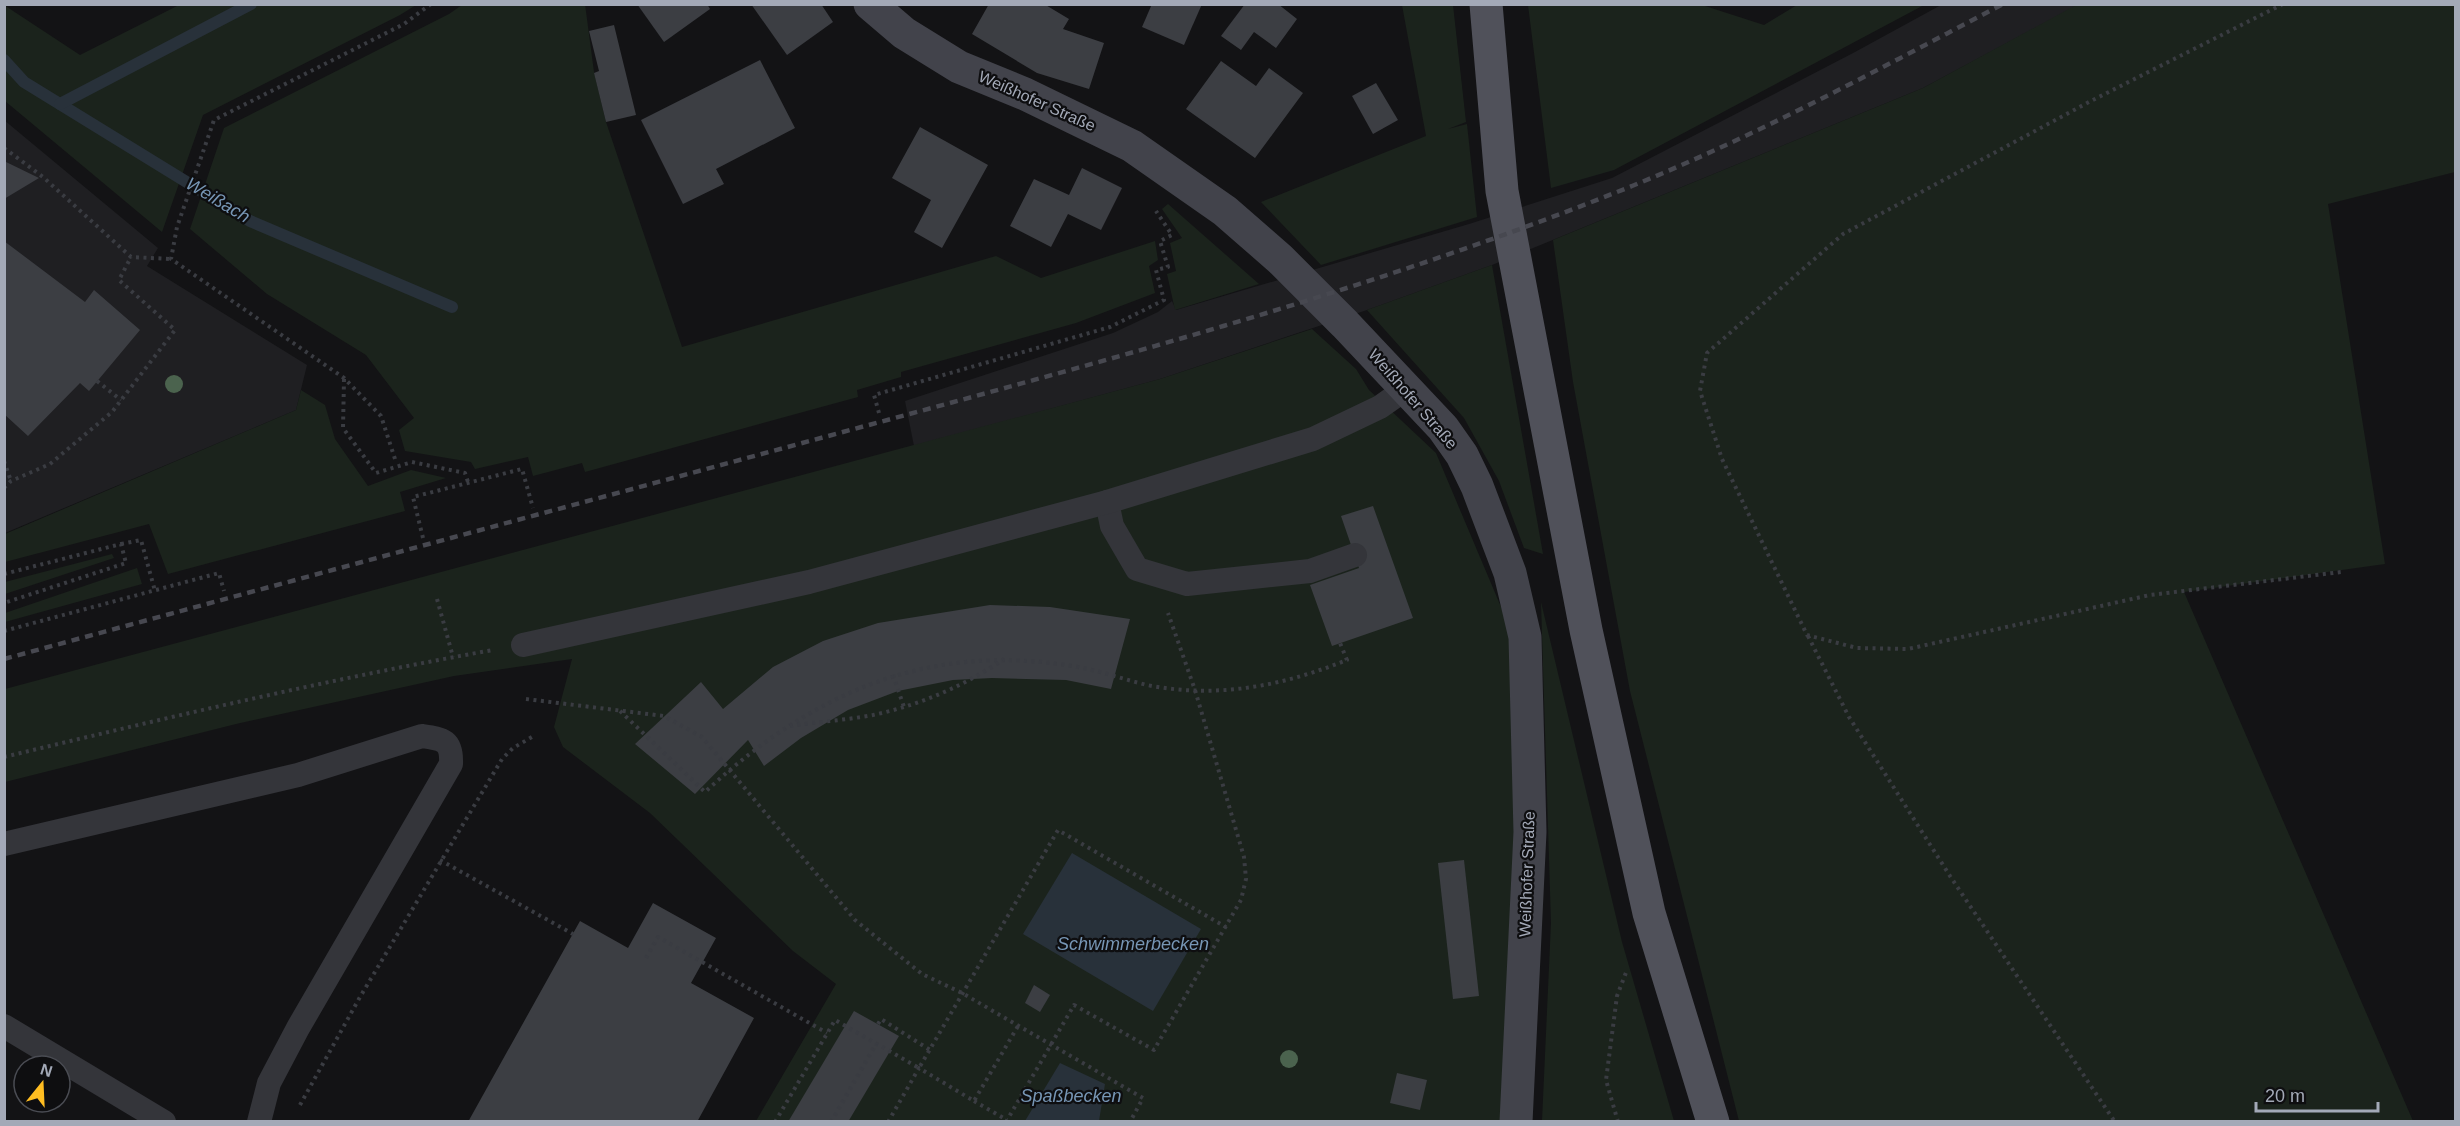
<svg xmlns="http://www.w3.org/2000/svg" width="2460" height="1126" viewBox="0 0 2460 1126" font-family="Helvetica,sans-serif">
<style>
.built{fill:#1f1f22}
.green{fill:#1b231c}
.water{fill:#28313a}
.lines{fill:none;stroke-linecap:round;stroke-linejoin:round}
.stream{stroke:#28313a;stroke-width:12}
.building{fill:#3c3e43}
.path{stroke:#3a3c42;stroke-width:4;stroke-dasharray:3 4.5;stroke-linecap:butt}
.service{stroke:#34353a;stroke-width:24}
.secondary{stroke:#42434b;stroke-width:33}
.primary{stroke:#50515a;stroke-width:33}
.rail{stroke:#474850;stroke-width:4.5;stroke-dasharray:8 6;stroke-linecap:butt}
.tree{fill:#4b634e}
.labels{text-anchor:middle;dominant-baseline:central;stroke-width:4.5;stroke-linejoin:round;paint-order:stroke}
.street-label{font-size:16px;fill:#a3a9b7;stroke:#0e0e10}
.water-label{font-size:18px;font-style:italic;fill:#7796b5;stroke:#0e0e10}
</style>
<rect width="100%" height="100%" fill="#131315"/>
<g class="built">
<polygon points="1941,5 2078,5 1923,88 1492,265 1367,310 1160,379 914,446 905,401 1113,333 1158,312 1172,301 1176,310 1469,224 1612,178 1855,52"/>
<polygon points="4,120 158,248 147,266 307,365 296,410 5,533"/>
</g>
<g class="green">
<polygon points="585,4 594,72 606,122 682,347 996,256 1041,278 1155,241 1158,260 1149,266 1155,293 1076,323 901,372 901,377 857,390 858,397 585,472 582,463 533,476 528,457 475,469 471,462 405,451 399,430 414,418 366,355 267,294 190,229 224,128 449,14 462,5"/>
<polygon points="2078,4 2455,5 2455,172 2328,204 2385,564 2184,592 2413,1121 1739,1121 1630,691 1573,382 1553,240 1923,88"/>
<polygon points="4,5 80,55 179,5 416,5 400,15 203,115 162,232 5,101"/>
<polygon points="1402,5 1453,5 1466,122 1448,129 1467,124 1477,217 1321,265 1261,202 1426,136"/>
<polygon points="1528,5 1702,5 1764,25 1797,5 1924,5 1614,170 1551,188"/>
<polygon points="1168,204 1259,284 1175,310 1167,274 1176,271 1170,243 1182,238 1162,209"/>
<polygon points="1492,265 1543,554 1524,548 1499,481 1464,418 1367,310"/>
<polygon points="1312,329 1356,369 1369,390 1436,453 1512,633 1518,809 1504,1121 756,1121 836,984 793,951 650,813 563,747 554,727 572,659 454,676 236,724 5,782 5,689 1160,379"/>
<polygon points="301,390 325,405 335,439 368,486 411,470 446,478 400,492 405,511 168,574 149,524 5,562 5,534 296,410"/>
<polygon points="112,554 114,558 5,594 5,582"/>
<polygon points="137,568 142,584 5,622 5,613"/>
<polygon points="1541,602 1622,942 1674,1121 1542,1121 1551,923"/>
</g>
<g class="water">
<polygon points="1072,853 1201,929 1153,1011 1023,934"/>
<polygon points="1060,1063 1105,1084 1099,1121 1025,1121"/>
</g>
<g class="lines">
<g class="stream">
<polyline points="4,60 24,82 250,221 452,307"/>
<polyline points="60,104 251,4"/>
</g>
</g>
<g class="building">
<polygon points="637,4 707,4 710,9 664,42"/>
<polygon points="751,4 821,4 833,22 787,55"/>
<polygon points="989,4 1044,4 1069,19 1063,29 1104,43 1089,89 1037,73 972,34"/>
<polygon points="1152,4 1202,4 1184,45 1142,27"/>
<polygon points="1245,4 1278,4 1297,19 1276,48 1254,32 1241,50 1221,36"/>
<polygon points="614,25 636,115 606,122 594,73 599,71 589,31"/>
<polygon points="760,60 795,128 716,169 724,184 683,204 641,120"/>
<polygon points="1221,61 1256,86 1269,68 1303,93 1255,158 1186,109"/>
<polygon points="1376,83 1398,120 1373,134 1352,96"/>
<polygon points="920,127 988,165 942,248 914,232 931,200 892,178"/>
<polygon points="4,161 39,178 4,199"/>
<polygon points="1082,168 1122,188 1101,230 1068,214 1051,247 1010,226 1034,179 1069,195"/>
<polygon points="4,241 85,302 94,290 140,330 89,391 80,383 28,436 4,414"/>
<polygon points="1373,506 1413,618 1332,646 1310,585 1359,568 1341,516"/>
<polygon points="990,605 1050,607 1130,619 1111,689 1066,680 992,678 953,680 898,691 848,710 801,738 764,766 748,740 695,794 635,744 701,682 723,709 773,667 823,641 878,623"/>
<polygon points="1464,860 1479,996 1453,999 1438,863"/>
<polygon points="653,903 716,938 691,983 754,1018 697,1122 468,1122 580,921 628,948"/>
<polygon points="1034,985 1050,995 1040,1012 1025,1003"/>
<polygon points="854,1011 899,1036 848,1122 788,1122"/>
<polygon points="1397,1073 1427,1080 1420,1110 1390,1103"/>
</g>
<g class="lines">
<g class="path">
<polyline points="2283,4 2089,102 1843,234 1707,353 1700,391 1722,459 1807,635 1857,648 1908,649 2150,595 2341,572"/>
<polyline points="4,148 43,177 131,257 171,259"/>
<polyline points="344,379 343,428 376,473 412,462 465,473 468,482"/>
<polyline points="97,381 121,400"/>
<polyline points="879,413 874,395 1110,327 1164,300 1156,270 1168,267 1160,241 1172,235 1156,211"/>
<polyline points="395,459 381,416 344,378 171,259 177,227 214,120 404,24 431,4"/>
<polyline points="4,461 11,481"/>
<polyline points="4,488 11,481 50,464 112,412 175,330 119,280 131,257"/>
<polyline points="423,538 413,497 522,469 533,508"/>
<polyline points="121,544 141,540 155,591"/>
<polyline points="4,574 121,544 126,563 4,603"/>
<polyline points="437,599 453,657"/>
<polyline points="4,631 219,573 224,591"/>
<polyline points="1808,636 1849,717 1950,876 2115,1122"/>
<polyline points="893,675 904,707"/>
<polyline points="526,699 664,716 702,737 855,920 922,974 962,993 1143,1098 1130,1122"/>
<path d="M620,711L705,792C811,694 926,642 1072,666C1098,670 1122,679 1147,685C1217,699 1282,686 1347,660L1340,643"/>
<path d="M790,726C817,722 846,720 873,715C920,705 964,686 1004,659"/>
<path d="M4,757C166,718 329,679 493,650"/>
<polyline points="440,860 573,934"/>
<polyline points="646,958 658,937 827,1033"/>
<polyline points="878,1024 881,1019 930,1050"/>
<polyline points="974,1101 1007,1120"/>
<polyline points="300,1105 360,997 502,759 513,748 532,737"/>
<polyline points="775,1122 835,1020 919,1068 1058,830 1226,927"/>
<polyline points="831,1122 876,1044"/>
<polyline points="888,1122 919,1068 974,1101 1018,1026"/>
<polyline points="1006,1122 1074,1005 1154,1050 1241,900 1246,879 1244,857 1195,690 1168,613"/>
<polyline points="1618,1122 1606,1080 1617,996 1627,970"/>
</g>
<g class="service">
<polyline points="1107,502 1112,526 1137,569 1187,584 1310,571 1355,555"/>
<polyline points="523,645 809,582 1107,502 1313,439 1380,407 1407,388"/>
<path d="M4,844L298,775L422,736C443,739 452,740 451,764L298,1028L269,1083L259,1122"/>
<polyline points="4,1026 164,1122"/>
</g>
<polyline class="secondary" points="870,4 904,33 959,67 1025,94 1132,146 1225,211 1280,259 1345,324 1443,428 1462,455 1477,486 1510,573 1525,637 1530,832 1516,1122"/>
<polyline class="primary" points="1486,4 1502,191 1586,630 1649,913 1713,1122"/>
<path class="rail" d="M4,659C287,582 570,506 854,429C1116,358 1379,288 1632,186C1760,134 1881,68 2003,4"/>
</g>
<g class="tree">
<circle cx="174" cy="384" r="9"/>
<circle cx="1289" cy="1059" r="9"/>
</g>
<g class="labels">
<g class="street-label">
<text transform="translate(1037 101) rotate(24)">Weißhofer Straße</text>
<text transform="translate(1413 399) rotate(49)">Weißhofer Straße</text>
<text transform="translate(1527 874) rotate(-88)">Weißhofer Straße</text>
</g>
<g class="water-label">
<text transform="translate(218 200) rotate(31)">Weißach</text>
<text x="1133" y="944">Schwimmerbecken</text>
<text x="1071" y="1096">Spaßbecken</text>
</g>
</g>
<rect width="2460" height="1126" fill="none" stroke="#a3a9b7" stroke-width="12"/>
<g transform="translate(42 1084) rotate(18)"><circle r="28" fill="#0e0e10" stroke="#4a4c53" stroke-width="1.5"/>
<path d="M0-4.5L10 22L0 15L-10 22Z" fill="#ffbd21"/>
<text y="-9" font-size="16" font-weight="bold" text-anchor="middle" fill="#a3a9b7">N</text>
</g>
<path d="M2256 1102v9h122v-9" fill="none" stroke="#a3a9b7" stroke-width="3"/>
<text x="2265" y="1102" font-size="18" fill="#a3a9b7" stroke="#0e0e10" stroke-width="4.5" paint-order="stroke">20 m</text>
</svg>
